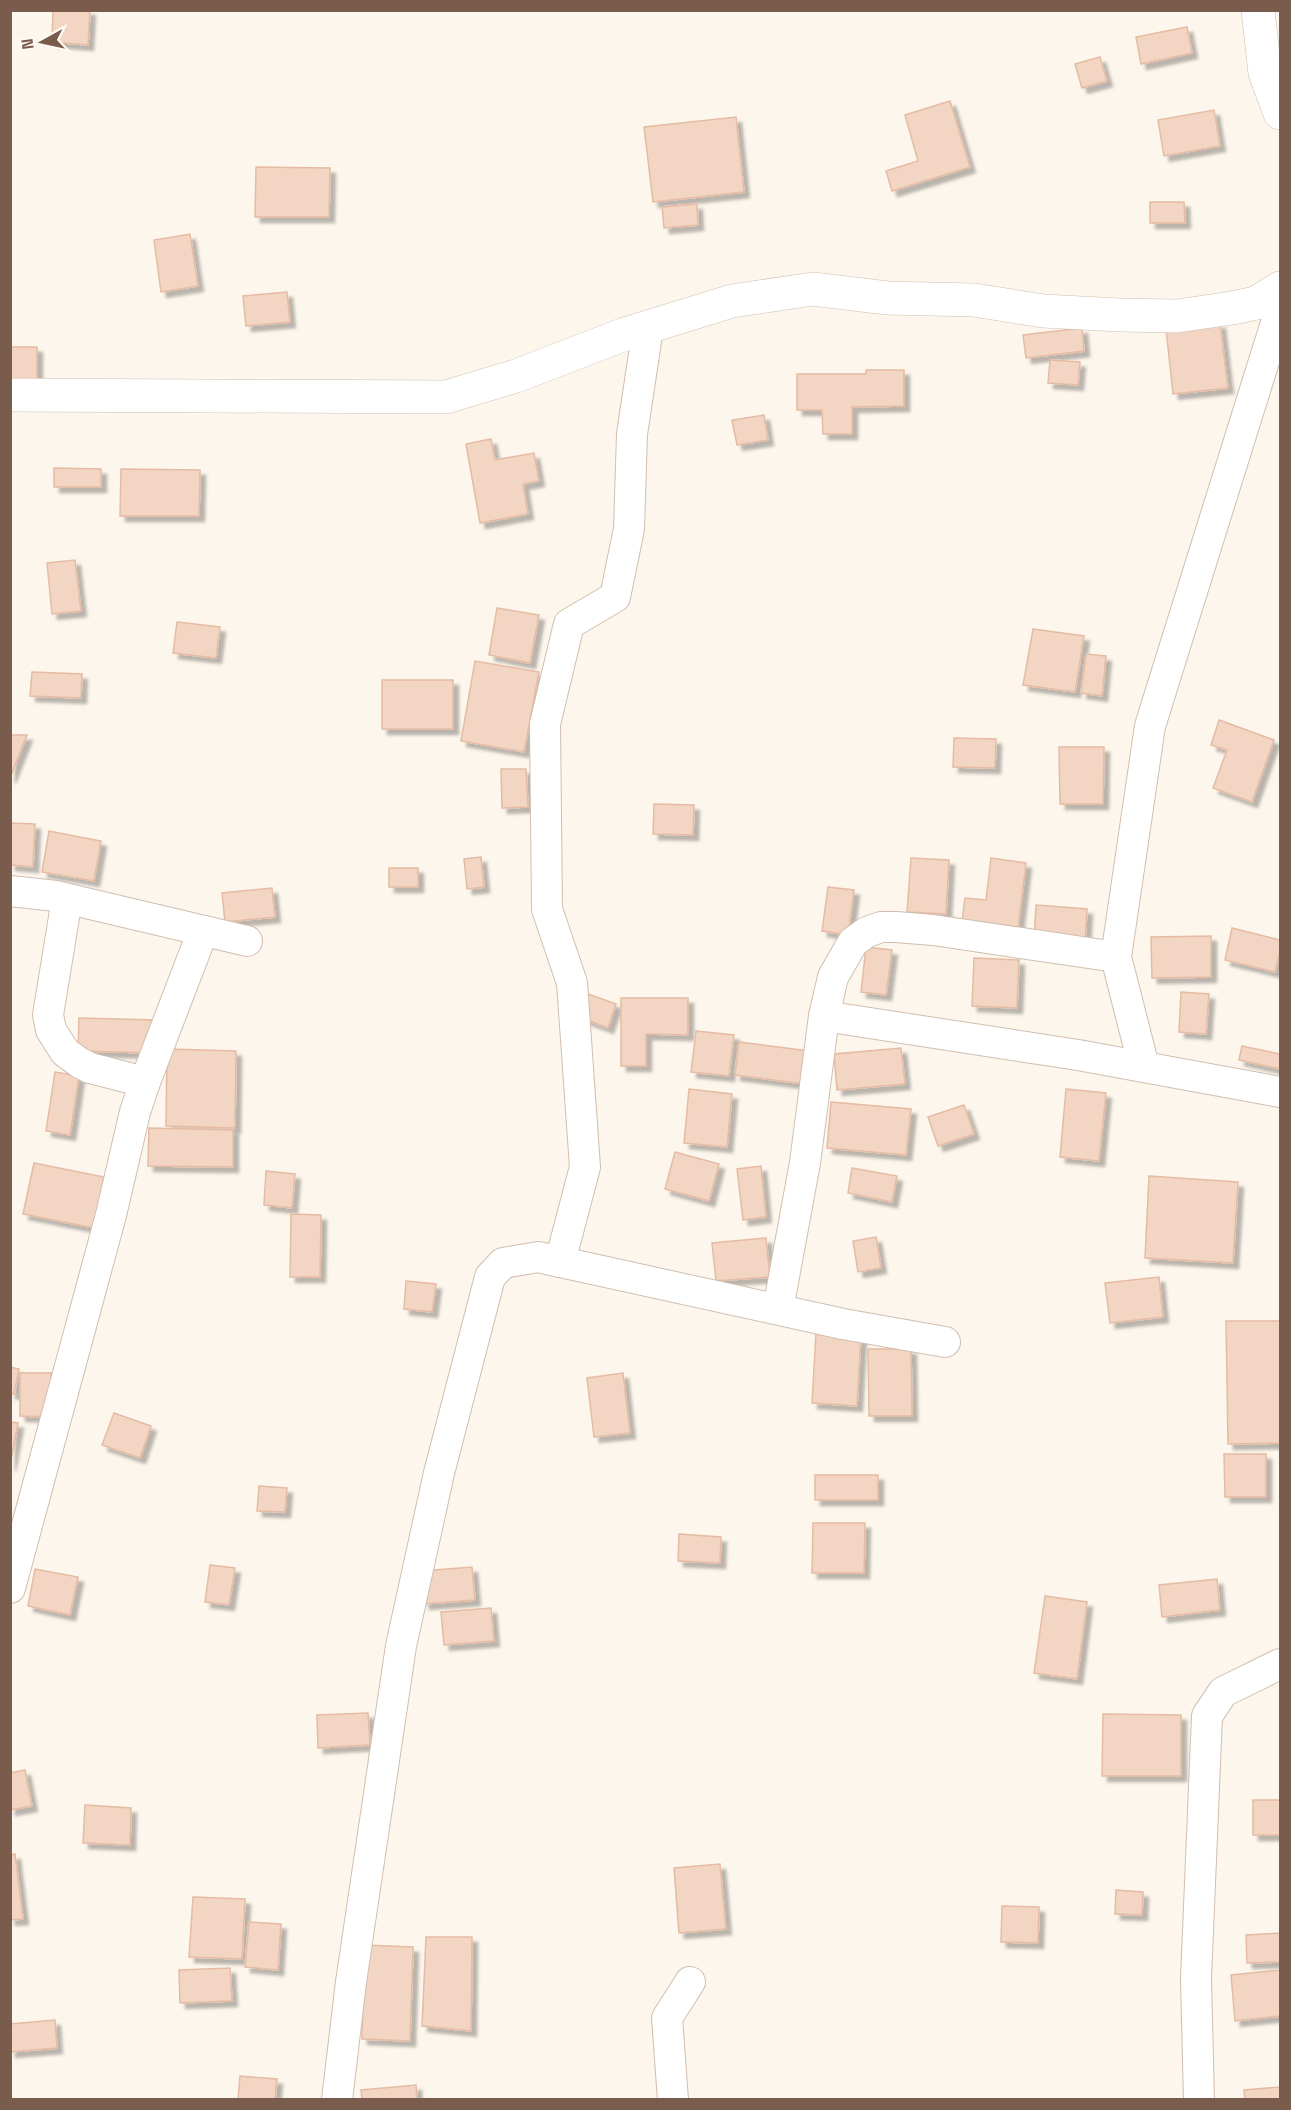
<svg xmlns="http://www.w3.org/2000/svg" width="1291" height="2110" viewBox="0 0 1291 2110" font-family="'Space Grotesk',sans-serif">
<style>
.building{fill:#f3d5c3;stroke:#e6bba3;stroke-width:1.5;filter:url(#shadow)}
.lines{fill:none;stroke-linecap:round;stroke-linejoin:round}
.minor-casing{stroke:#d1beb0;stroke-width:32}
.tertiary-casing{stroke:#d1beb0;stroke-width:34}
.minor{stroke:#fff;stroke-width:30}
.tertiary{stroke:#fff;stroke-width:33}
</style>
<defs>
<filter id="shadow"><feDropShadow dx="5.5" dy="5.5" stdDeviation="1.5" flood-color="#0004"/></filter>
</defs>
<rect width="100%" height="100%" fill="#fdf6ec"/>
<g class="building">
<polygon points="53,10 90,10 88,45 52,42"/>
<polygon points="1187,27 1192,53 1141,64 1136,37"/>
<polygon points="1100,57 1107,81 1082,88 1075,64"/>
<polygon points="950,101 970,167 892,191 886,171 918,161 905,115"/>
<polygon points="1214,110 1220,146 1164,156 1158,120"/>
<polygon points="736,117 744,192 653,202 644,127"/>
<polygon points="256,167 330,168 329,217 255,217"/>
<polygon points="1150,202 1184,202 1185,223 1150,223"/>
<polygon points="697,204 698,225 664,228 662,207"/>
<polygon points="190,234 198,286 161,292 154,240"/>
<polygon points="287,292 290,322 246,326 243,296"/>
<polygon points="1220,323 1228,388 1173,394 1166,329"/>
<polygon points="1082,328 1084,351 1026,358 1023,335"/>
<rect x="10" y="347" width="27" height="39"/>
<polygon points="1050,360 1080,362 1078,385 1048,383"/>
<polygon points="866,370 904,370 904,406 852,407 852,434 823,434 822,410 797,410 797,374 866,374"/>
<polygon points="764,415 768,440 737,445 732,420"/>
<polygon points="491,439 495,460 534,453 539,481 523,484 528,514 480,523 466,444"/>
<polygon points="54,468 101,469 101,487 54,487"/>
<polygon points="121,469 200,470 199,516 120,516"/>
<polygon points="75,560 81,611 52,614 47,563"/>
<polygon points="497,608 539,615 530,663 489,655"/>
<polygon points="177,622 220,627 216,658 173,653"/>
<polygon points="1033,629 1084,636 1075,692 1023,685"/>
<polygon points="1086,654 1106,656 1102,696 1081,693"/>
<polygon points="475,661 539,672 524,752 461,741"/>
<polygon points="32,672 82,674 81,698 30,696"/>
<rect x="382" y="680" width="71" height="49"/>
<polygon points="1219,720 1274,740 1252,802 1213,788 1227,750 1211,745"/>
<polygon points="10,735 27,735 10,778"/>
<polygon points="954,738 996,739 995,768 953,767"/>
<polygon points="1059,747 1104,747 1103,804 1060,804"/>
<polygon points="501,769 526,769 528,807 502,808"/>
<polygon points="654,804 694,805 693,835 653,834"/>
<polygon points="10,823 35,824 33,867 10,865"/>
<polygon points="49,831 101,841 94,881 42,872"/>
<polygon points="481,857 484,887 467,889 464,859"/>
<polygon points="911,858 949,860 946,914 907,912"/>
<polygon points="991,858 1026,863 1018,928 962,921 965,898 986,900"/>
<rect x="389" y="868" width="29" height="19"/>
<polygon points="828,887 854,890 848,935 822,931"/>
<polygon points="272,888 275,917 225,922 222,893"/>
<polygon points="1036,905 1087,909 1085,943 1034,939"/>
<polygon points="1232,928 1280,940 1280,951 1275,972 1225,960"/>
<polygon points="1211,936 1211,977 1152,978 1151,937"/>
<polygon points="866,947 892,950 886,995 861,992"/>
<polygon points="974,958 1019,960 1017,1008 972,1006"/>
<polygon points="1181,992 1209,994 1206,1034 1179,1032"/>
<polygon points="588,994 616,1004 608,1028 579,1017"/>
<polygon points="621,998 688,998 688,1035 646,1034 646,1066 621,1066"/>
<polygon points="79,1018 155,1020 155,1053 78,1051"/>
<polygon points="696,1031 734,1035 729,1076 691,1072"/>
<polygon points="739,1042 809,1051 805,1084 735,1075"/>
<polygon points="1242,1046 1280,1054 1280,1069 1239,1060"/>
<polygon points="901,1048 905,1084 837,1090 834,1054"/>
<polygon points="167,1049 236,1051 235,1128 166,1126"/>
<polygon points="55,1072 79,1076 70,1135 46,1131"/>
<polygon points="689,1089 732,1094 727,1147 684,1143"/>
<polygon points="1066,1089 1106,1093 1099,1161 1060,1157"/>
<polygon points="831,1102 911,1109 906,1155 827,1148"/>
<polygon points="964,1105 974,1134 938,1146 928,1117"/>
<polygon points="149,1128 233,1130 233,1167 148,1166"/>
<polygon points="675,1152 719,1164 709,1201 665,1189"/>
<polygon points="34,1163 104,1177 94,1228 23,1214"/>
<polygon points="761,1166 766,1217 743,1220 737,1169"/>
<polygon points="852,1168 897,1176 892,1202 848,1193"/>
<polygon points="266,1171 295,1174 292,1208 264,1205"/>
<polygon points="1149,1176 1238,1182 1233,1263 1145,1258"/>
<polygon points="291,1214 321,1215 320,1277 290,1277"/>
<polygon points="876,1237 881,1268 858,1272 853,1241"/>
<polygon points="766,1238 770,1277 716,1281 712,1243"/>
<polygon points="1159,1277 1163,1317 1110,1323 1105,1283"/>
<polygon points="406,1281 436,1284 432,1312 404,1309"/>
<polygon points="1226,1321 1280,1321 1280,1443 1228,1444"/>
<polygon points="816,1333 861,1336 857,1406 812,1403"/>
<polygon points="868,1349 911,1349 912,1416 869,1416"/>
<polygon points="10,1367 19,1369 14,1394 10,1393"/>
<polygon points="20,1373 51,1373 51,1417 20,1416"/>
<polygon points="623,1373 630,1433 594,1437 587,1378"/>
<polygon points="114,1413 151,1426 140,1458 102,1445"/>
<polygon points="10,1422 18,1423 10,1466"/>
<polygon points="1224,1454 1266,1454 1266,1497 1225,1497"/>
<rect x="815" y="1475" width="63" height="25"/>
<polygon points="259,1486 287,1488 285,1512 257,1511"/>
<polygon points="813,1523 865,1523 864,1573 812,1573"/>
<polygon points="679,1534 721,1537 720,1563 678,1561"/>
<polygon points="210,1565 235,1568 229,1605 205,1602"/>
<polygon points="472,1567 475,1600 424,1604 421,1571"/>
<polygon points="35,1569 78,1577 70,1615 28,1606"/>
<polygon points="1217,1579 1220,1610 1162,1617 1159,1585"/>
<polygon points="1045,1596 1087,1602 1077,1679 1034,1673"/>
<polygon points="491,1608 494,1641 444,1645 441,1612"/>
<polygon points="368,1713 370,1745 318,1748 317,1715"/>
<polygon points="1103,1714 1181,1715 1181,1776 1102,1776"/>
<polygon points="25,1770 32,1806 10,1810 10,1773"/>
<rect x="1253" y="1800" width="27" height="35"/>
<polygon points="85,1805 131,1808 130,1845 83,1843"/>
<polygon points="15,1854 23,1919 10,1920 10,1855"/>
<polygon points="720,1864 726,1929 679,1933 674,1868"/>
<polygon points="1116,1890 1143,1892 1142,1915 1115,1914"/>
<polygon points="193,1897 245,1899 242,1959 189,1957"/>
<polygon points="1002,1906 1039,1907 1038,1943 1001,1942"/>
<polygon points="249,1922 281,1924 278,1970 245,1967"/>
<polygon points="1280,1933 1280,1962 1247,1963 1246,1935"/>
<polygon points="426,1937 472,1937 471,2031 422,2026"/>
<polygon points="364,1945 413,1947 410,2041 362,2039"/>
<polygon points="230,1968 232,2001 180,2003 179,1970"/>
<polygon points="1280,1970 1280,2016 1235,2021 1231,1975"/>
<polygon points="55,2020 57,2048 10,2052 10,2024"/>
<polygon points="240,2076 277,2079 275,2100 238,2100"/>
<polygon points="416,2085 417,2100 362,2100 361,2090"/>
<polygon points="1280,2087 1280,2100 1245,2100 1244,2090"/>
</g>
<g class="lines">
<defs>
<g id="minor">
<polyline points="10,891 56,896 247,941"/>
<polyline points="824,1016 1078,1055 1280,1092"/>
<polyline points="1144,1067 1116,957 1150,726 1280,310"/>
<polyline points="145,1082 203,931"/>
<polyline points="560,1262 585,1167 572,983 547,909 545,724 569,624 615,597 629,529 632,434 648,328"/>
<polyline points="778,1309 805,1163 824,1016 833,977 853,942 867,932 881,927 896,927 933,930 1116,957"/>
<polyline points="10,1588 111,1215 135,1112 145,1082 90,1068 80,1063 65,1052 51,1030 48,1015 67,899"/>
<polyline points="337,2100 351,1982 401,1646 439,1473 490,1277 503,1263 538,1257 843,1324 945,1342"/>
<polyline points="673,2100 667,2018 690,1982"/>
<polyline points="1199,2100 1196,1979 1207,1716 1223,1692 1280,1664"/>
</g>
<g id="tertiary">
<polyline points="1258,10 1265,73 1280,113"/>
<polyline points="10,395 446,397 516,376 625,334 732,301 813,289 887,298 974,300 1043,311 1120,315 1177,316 1232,308 1256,303 1280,288"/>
</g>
</defs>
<use href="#minor" class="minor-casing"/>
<use href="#tertiary" class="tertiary-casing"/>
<use href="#minor" class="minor"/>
<use href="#tertiary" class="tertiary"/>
</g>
<rect width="1291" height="2110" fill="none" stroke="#7a5c4d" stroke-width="24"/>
<g transform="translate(42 42) rotate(262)" stroke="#fffaf3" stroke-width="4.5" paint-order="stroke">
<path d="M0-4.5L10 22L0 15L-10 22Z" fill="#7a5c4d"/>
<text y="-9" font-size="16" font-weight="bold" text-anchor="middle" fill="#7a5c4d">N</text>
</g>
</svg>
